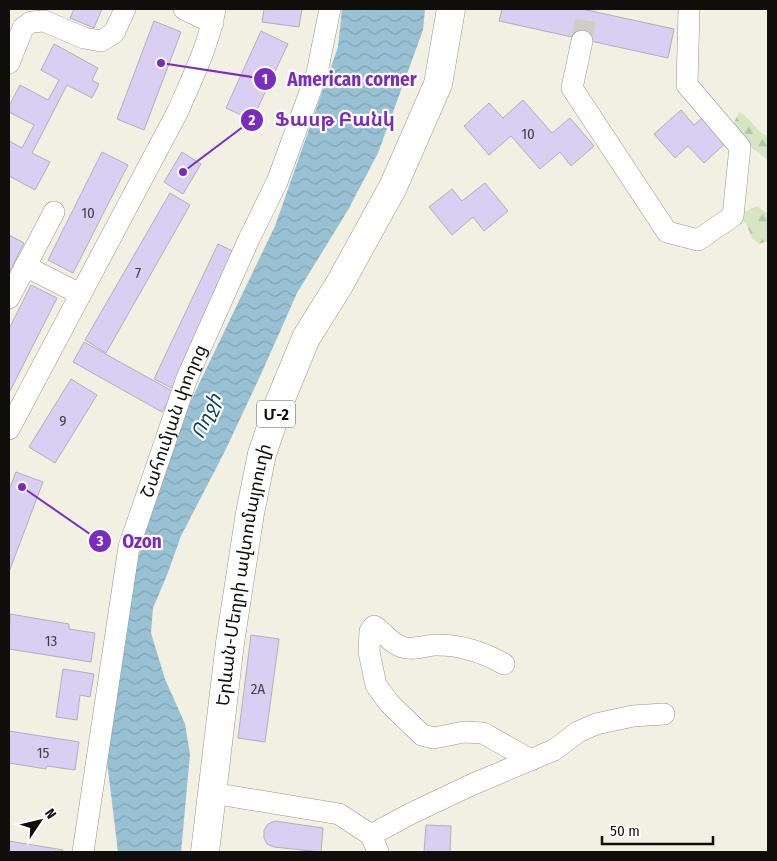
<svg xmlns="http://www.w3.org/2000/svg" width="777" height="861" viewBox="0 0 777 861" font-family="'Fira Sans Condensed','Noto Sans Armenian',sans-serif">
<style>
.forest{fill:url(#forest-firs)}
.water{fill:url(#water-waves)}
.building{fill:#d9cff3;stroke:#b2afbb}
.lines{fill:none;stroke-linecap:round;stroke-linejoin:round}
.minor-tunnel{stroke:#d0cdc3;stroke-width:21;stroke-dasharray:21 11;stroke-linecap:butt}
.minor-casing{stroke:#99968b;stroke-width:22}
.highway-casing{stroke:#99968b;stroke-width:29}
.minor{stroke:#fff;stroke-width:21}
.highway{stroke:#fff;stroke-width:28}
.labels{text-anchor:middle;dominant-baseline:central;stroke-width:4.5;stroke-linejoin:round;paint-order:stroke}
.number-label{font-size:15px;fill:#423f45}
.shield{fill:#fff;stroke:#585754;stroke-width:1}
.shield-label{font-size:16px;font-weight:bold;fill:#100f0b}
.street-label{font-size:18px;fill:#100f0b;stroke:#fff}
.water-label{font-size:19px;font-style:italic;fill:#074155;stroke:#fff}
.leader{fill:none;stroke:#7b2cbf;stroke-width:2}
.callout-dot{fill:#7b2cbf;stroke:#fff;stroke-width:2}
.mark-label{font-size:15px;text-anchor:middle;font-weight:bold;fill:#fff}
.callout-label{font-size:19px;text-anchor:middle;font-weight:bold;fill:#7b2cbf;stroke:#fff;stroke-width:4.5;stroke-linejoin:round;paint-order:stroke}
</style>
<defs>
<pattern id="forest-firs" width="22" height="20" patternUnits="userSpaceOnUse" patternTransform="scale(1.25)"><rect width="22" height="20" fill="#d6e6c4"/><path d="M5 1l3.5 6h-7zM16 11l3.5 6h-7z" fill="#b7c4a7"/></pattern>
<pattern id="water-waves" width="16" height="10" patternUnits="userSpaceOnUse" patternTransform="scale(1.25)"><rect width="16" height="10" fill="#98c1d3"/><path d="M0 5q4-4 8 0t8 0" fill="none" stroke="#82a5b4"/></pattern>
</defs>
<rect width="100%" height="100%" fill="#f2efe3"/>
<g class="forest">
<path d="M739,112C751,117 755,132 768,136V160L749,146L733,125Z"/>
<polygon points="757,206 768,214 768,241 759,244 752,238 747,225 740,218 740,214"/>
</g>
<polygon class="water" points="342,9 425,9 423,30 378,153 348,210 297,293 262,372 225,451 181,536 167,575 153,608 151,633 165,679 185,724 190,754 181,852 118,852 106,753 131,591 146,525 185,413 275,226 338,47"/>
<g class="building">
<polygon points="74,9 102,9 94,28 70,18"/>
<polygon points="264,9 302,9 299,27 262,22"/>
<polygon points="502,9 582,9 674,29 668,58 499,21"/>
<polygon points="154,21 181,32 144,130 117,119"/>
<polygon points="261,31 288,44 252,120 226,108"/>
<polygon points="54,44 98,68 92,80 99,84 92,98 67,85 32,153 50,162 35,190 9,176 9,141 22,148 34,125 9,112 9,106 20,85 48,100 59,80 41,70"/>
<polygon points="523,100 552,133 570,118 594,146 571,166 560,152 540,169 511,136 489,155 464,126 489,103 503,118"/>
<polygon points="681,110 694,125 707,114 730,139 704,163 688,146 675,158 654,134"/>
<polygon points="102,152 128,165 73,273 48,260"/>
<polygon points="182,152 201,164 183,194 164,182"/>
<polygon points="485,183 508,211 484,231 473,217 452,235 429,207 452,189 462,201"/>
<polygon points="170,193 190,205 106,353 85,340"/>
<polygon points="9,235 24,243 9,273"/>
<polygon points="218,244 237,253 172,388 154,379"/>
<polygon points="31,285 57,298 9,393 9,329"/>
<polygon points="84,342 174,392 162,412 73,362"/>
<polygon points="71,379 97,395 55,463 29,447"/>
<polygon points="16,472 43,482 9,572 9,490"/>
<polygon points="10,614 69,624 69,629 95,633 91,662 9,649"/>
<polygon points="251,635 279,639 265,742 238,738"/>
<polygon points="63,669 94,674 90,697 80,695 77,720 56,717"/>
<polygon points="9,731 79,742 75,770 47,766 46,769 9,763"/>
<polygon points="275,821 323,828 321,852 274,847 267,844 264,838 264,830 268,824"/>
<polygon points="426,825 451,826 450,852 424,852"/>
<polygon points="9,841 63,850 63,852 9,852"/>
</g>
<g class="lines">
<polyline class="minor-tunnel" points="582,41 587,9"/>
<defs>
<g id="minor">
<polyline points="184,9 213,23"/>
<polyline points="582,41 572,88 667,232 698,240 733,216 740,147 687,85 689,9"/>
<polyline points="9,63 23,28 31,22 44,21 84,38 101,41 114,33 125,9"/>
<polyline points="25,266 80,294"/>
<polyline points="9,298 54,212"/>
<path d="M9,429L178,111C192,78 209,45 215,9"/>
<path d="M504,664C483,652 461,645 437,645C426,645 413,651 402,647C390,643 385,633 374,626L370,631L369,652L376,685L389,703L422,735L434,738L464,732L483,733L531,760"/>
<polyline points="212,793 339,814 371,835 378,852"/>
<polyline points="371,835 410,814 471,785 554,750 578,732 596,724 633,716 664,714"/>
<path id="s1" d="M83,852L129,547L187,378L249,239L277,182L317,73L330,9"/>
</g>
<g id="highway">
<path id="s2" d="M205,852L230,643L250,513L262,454L280,401L306,338L339,285L393,187L438,84L451,9"/>
</g>
</defs>
<use href="#minor" class="minor-casing"/>
<use href="#highway" class="highway-casing"/>
<use href="#minor" class="minor"/>
<use href="#highway" class="highway"/>
</g>
<g class="labels">
<g class="number-label">
<text x="528" y="134">10</text>
<text x="88" y="213">10</text>
<text x="138" y="273">7</text>
<text x="63" y="421">9</text>
<text x="51" y="641">13</text>
<text x="258" y="689">2A</text>
<text x="43" y="753">15</text>
</g>
<rect class="shield" x="257" y="400.5" width="38" height="27" rx="4"/>
<g class="shield-label">
<text x="276" y="414">Մ-2</text>
</g>
<g class="street-label">
<text stroke="none"><textPath href="#s1" startOffset="442">Շահումյան փողոց</textPath></text>
<text stroke="none"><textPath href="#s2" startOffset="280">Երևան-Մեղրի ավտոմայրուղի</textPath></text>
</g>
<g class="water-label">
<text transform="translate(206 416) rotate(-66)">Ողջի</text>
</g>
</g>
<path class="leader" d="M161 63L265 79M183 172L252 120M22 487L100 541"/>
<g class="callout-dot">
<circle cx="161" cy="63" r="5"/>
<circle cx="183" cy="172" r="5"/>
<circle cx="22" cy="487" r="5"/>
<circle cx="265" cy="79" r="12"/>
<circle cx="252" cy="120" r="12"/>
<circle cx="100" cy="541" r="12"/>
</g>
<g class="mark-label">
<text x="265" y="84">1</text>
<text x="252" y="125">2</text>
<text x="100" y="546">3</text>
</g>
<g class="callout-label">
<text x="352" y="86">American corner</text>
<text x="335" y="126">Ֆասթ Բանկ</text>
<text x="142" y="548">Ozon</text>
</g>
<rect width="777" height="861" fill="none" stroke="#100f0b" stroke-width="20"/>
<g transform="translate(40 821) rotate(55)" stroke="#ffffff" stroke-width="4" paint-order="stroke">
<path d="M0-4L9 19L0 12L-9 19Z" fill="#100f0b"/>
<text y="-8" font-size="14" font-weight="bold" text-anchor="middle" fill="#100f0b">N</text>
</g>
<path d="M602 836v8h111v-8" fill="none" stroke="#100f0b" stroke-width="2.5"/>
<text x="610" y="836" font-size="15" fill="#100f0b" stroke="#ffffff" stroke-width="4" paint-order="stroke">50 m</text>
</svg>
